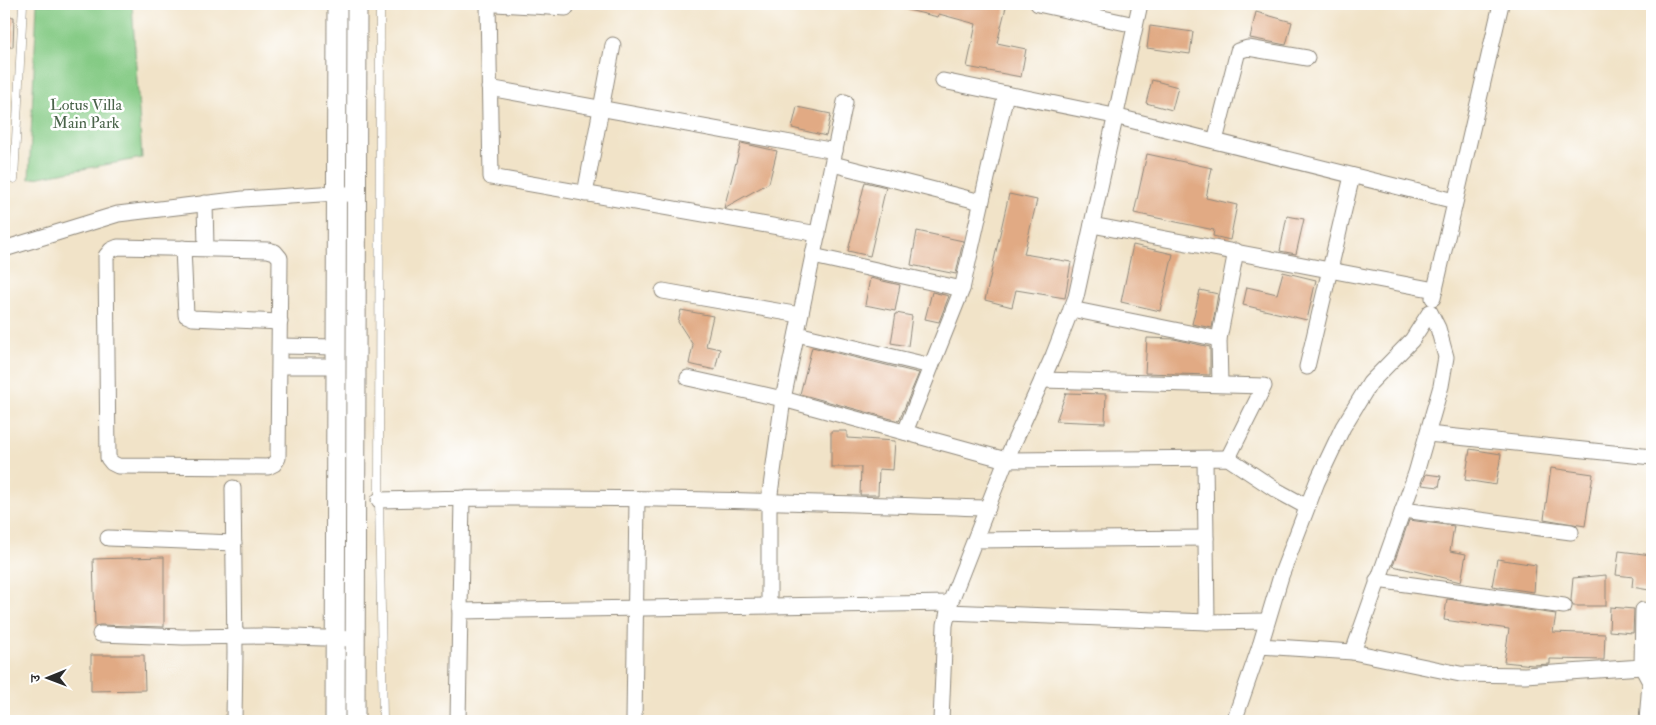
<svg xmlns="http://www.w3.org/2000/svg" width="1656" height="725" viewBox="0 0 1656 725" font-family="'IM FELL Double Pica','Noto Serif Devanagari',serif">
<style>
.green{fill:#85cb85;stroke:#587b58}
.building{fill:#e1aa84}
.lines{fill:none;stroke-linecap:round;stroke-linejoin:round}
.service-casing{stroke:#8e877a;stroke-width:9}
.minor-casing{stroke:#8e877a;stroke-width:17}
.tertiary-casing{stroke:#8e877a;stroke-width:21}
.service{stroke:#fff;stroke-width:8}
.minor{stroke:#fff;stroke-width:15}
.tertiary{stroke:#fff;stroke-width:19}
.labels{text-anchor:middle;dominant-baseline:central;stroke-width:5;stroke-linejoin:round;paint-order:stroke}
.park-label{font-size:16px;fill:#4a634a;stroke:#fff}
</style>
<rect width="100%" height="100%" fill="#fff"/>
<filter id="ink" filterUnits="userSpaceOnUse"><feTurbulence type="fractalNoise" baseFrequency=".02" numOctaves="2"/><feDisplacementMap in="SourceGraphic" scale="10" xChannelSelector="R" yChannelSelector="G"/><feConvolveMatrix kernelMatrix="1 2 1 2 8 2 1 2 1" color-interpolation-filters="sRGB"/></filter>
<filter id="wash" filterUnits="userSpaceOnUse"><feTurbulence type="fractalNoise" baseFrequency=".0096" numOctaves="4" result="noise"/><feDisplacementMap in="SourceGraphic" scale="20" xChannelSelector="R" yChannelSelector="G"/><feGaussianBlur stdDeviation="1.12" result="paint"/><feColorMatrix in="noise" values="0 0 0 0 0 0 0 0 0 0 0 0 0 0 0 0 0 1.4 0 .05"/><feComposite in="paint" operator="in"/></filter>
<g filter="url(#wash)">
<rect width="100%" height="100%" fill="#f1e3c8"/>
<polygon class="green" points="37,4 132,4 142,158 29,179"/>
<g id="blocks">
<g class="building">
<polygon points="899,4 991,4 1006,7 997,43 1026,49 1021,77 967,67 976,24 939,14 938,17 899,8"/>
<polygon points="1256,12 1292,22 1286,45 1250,38"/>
<polygon points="4,16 14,17 13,47 4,47"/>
<polygon points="1150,26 1193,32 1190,54 1147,48"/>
<polygon points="1152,80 1178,87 1172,110 1146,103"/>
<polygon points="797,107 831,114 826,136 792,128"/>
<polygon points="741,143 777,151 769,183 724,208"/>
<polygon points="1147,154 1212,168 1206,198 1237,205 1230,240 1213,236 1214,230 1134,213"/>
<polygon points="865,182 886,187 870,256 848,251"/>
<polygon points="1009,194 1037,200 1024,254 1071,262 1065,298 1016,290 1012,307 985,300"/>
<polygon points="1287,216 1304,219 1296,254 1280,251"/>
<polygon points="917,231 963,241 956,274 911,265"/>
<polygon points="1133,245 1173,254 1160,311 1121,302"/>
<polygon points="1283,272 1316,280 1307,320 1243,305 1247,287 1277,294"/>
<polygon points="870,278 900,285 895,311 865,305"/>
<polygon points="1200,290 1218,294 1212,328 1192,324"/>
<polygon points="932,292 949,296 939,322 925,319"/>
<polygon points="681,310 713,316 706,346 720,349 715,370 689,364 693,345 678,322"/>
<polygon points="896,313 912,316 908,346 891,343"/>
<polygon points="1147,338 1174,339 1210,347 1210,375 1145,373"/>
<polygon points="812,347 919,373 899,421 800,394"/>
<polygon points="1066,393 1106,394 1105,423 1056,421"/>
<polygon points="831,431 847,431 847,438 895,441 893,470 879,469 878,495 860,495 861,467 831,467"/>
<polygon points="1470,449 1501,454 1496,485 1465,480"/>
<polygon points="1551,468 1593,474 1585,526 1544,519"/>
<polygon points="1426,474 1441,476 1439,487 1422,485"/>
<polygon points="1409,520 1454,526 1450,551 1466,554 1461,582 1393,566"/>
<polygon points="1619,551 1652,555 1649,590 1632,587 1633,577 1616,575"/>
<polygon points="164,557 164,627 100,625 95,626 93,559"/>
<polygon points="1497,559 1536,565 1534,592 1492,586"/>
<polygon points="1606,575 1606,606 1573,606 1571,600 1573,578"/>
<polygon points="1447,599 1556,614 1553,632 1605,634 1604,660 1550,659 1550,664 1533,665 1504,662 1509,629 1444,620"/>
<polygon points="1610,607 1634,609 1633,633 1609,631"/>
<polygon points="91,655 144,655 145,690 91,691"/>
</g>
</g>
</g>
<g filter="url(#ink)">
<use href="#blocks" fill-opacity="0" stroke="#8e877a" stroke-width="1"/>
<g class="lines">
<defs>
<g id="service">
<polyline points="380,4 379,500 383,721"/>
<polyline points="14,179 23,4"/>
</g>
<g id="minor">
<polyline points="488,4 491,177 818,234"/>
<polyline points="496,4 566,8"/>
<polyline points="1038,4 1135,25"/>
<polyline points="943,81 1114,116 1455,201"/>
<polyline points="489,88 835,151"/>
<polyline points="1215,141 1238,51 1248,48 1307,58"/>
<polyline points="833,164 981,202"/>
<polyline points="585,194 613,45"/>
<polyline points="205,203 206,248"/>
<polyline points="1092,225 1435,290"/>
<polygon points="118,247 268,250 275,252 280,258 278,458 274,464 268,467 118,466 112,463 108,458 106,256 111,250"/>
<polyline points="183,248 186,315 193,318 280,322"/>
<polyline points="4,249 118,214 243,199 336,193 356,195"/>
<polyline points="813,256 962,289"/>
<polyline points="663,291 800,315"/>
<polyline points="1433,298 1501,4"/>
<polyline points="1071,309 1219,339"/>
<polyline points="797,334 931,366"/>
<polyline points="280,346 336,347"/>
<polyline points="280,366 336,366"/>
<polyline points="1307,367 1352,176"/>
<polyline points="688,378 783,399 1006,460 1228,458 1276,490 1307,507"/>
<polyline points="1042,380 1264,386 1228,458"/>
<polyline points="1220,384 1219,339 1236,251"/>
<polyline points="905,432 962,289 1006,94"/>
<polyline points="1428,434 1652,457"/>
<polyline points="1205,459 1207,622"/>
<polyline points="233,488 235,652 234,721"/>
<path d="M379,500C582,494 785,502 988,508"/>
<polyline points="1403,510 1571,532"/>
<polyline points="108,538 234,543"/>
<polyline points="975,540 1206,538"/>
<polyline points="1377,580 1564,606"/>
<polyline points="769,606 769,501 783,399 845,102"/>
<polyline points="460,611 950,603"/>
<polyline points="948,612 1207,622 1267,621"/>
<polyline points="100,634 183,637 260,636 355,639"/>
<polyline points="1260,646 1353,652 1460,674 1525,675 1642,667 1643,610"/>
<polyline points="458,721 462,498"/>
<polyline points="634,721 637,499"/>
<polyline points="941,721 945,625 950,603 1006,460 1053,356 1076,297 1140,4"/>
<polyline points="1234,721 1260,646 1281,576 1317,482 1343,427 1370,383 1412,340 1430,312 1438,328 1446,357 1441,386 1416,473 1353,652"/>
<polyline points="1647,721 1650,682 1642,667 1651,666"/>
</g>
<g id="tertiary">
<polyline points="335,721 337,4"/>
<polyline points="355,721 357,4"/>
</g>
</defs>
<use href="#service" class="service-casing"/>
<use href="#minor" class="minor-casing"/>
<use href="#tertiary" class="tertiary-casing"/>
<use href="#service" class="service"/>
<use href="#minor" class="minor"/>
<use href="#tertiary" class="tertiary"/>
</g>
</g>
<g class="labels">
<g class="park-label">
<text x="86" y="105">Lotus Villa<tspan x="86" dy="18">Main Park</tspan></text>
</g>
</g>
<rect width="1656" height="725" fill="none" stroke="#fff" stroke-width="20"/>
<g transform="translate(48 678) rotate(269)" stroke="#ffffff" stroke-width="4" paint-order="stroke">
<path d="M0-4L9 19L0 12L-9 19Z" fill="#2b2b2b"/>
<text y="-8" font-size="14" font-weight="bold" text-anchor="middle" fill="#2b2b2b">उ</text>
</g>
</svg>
